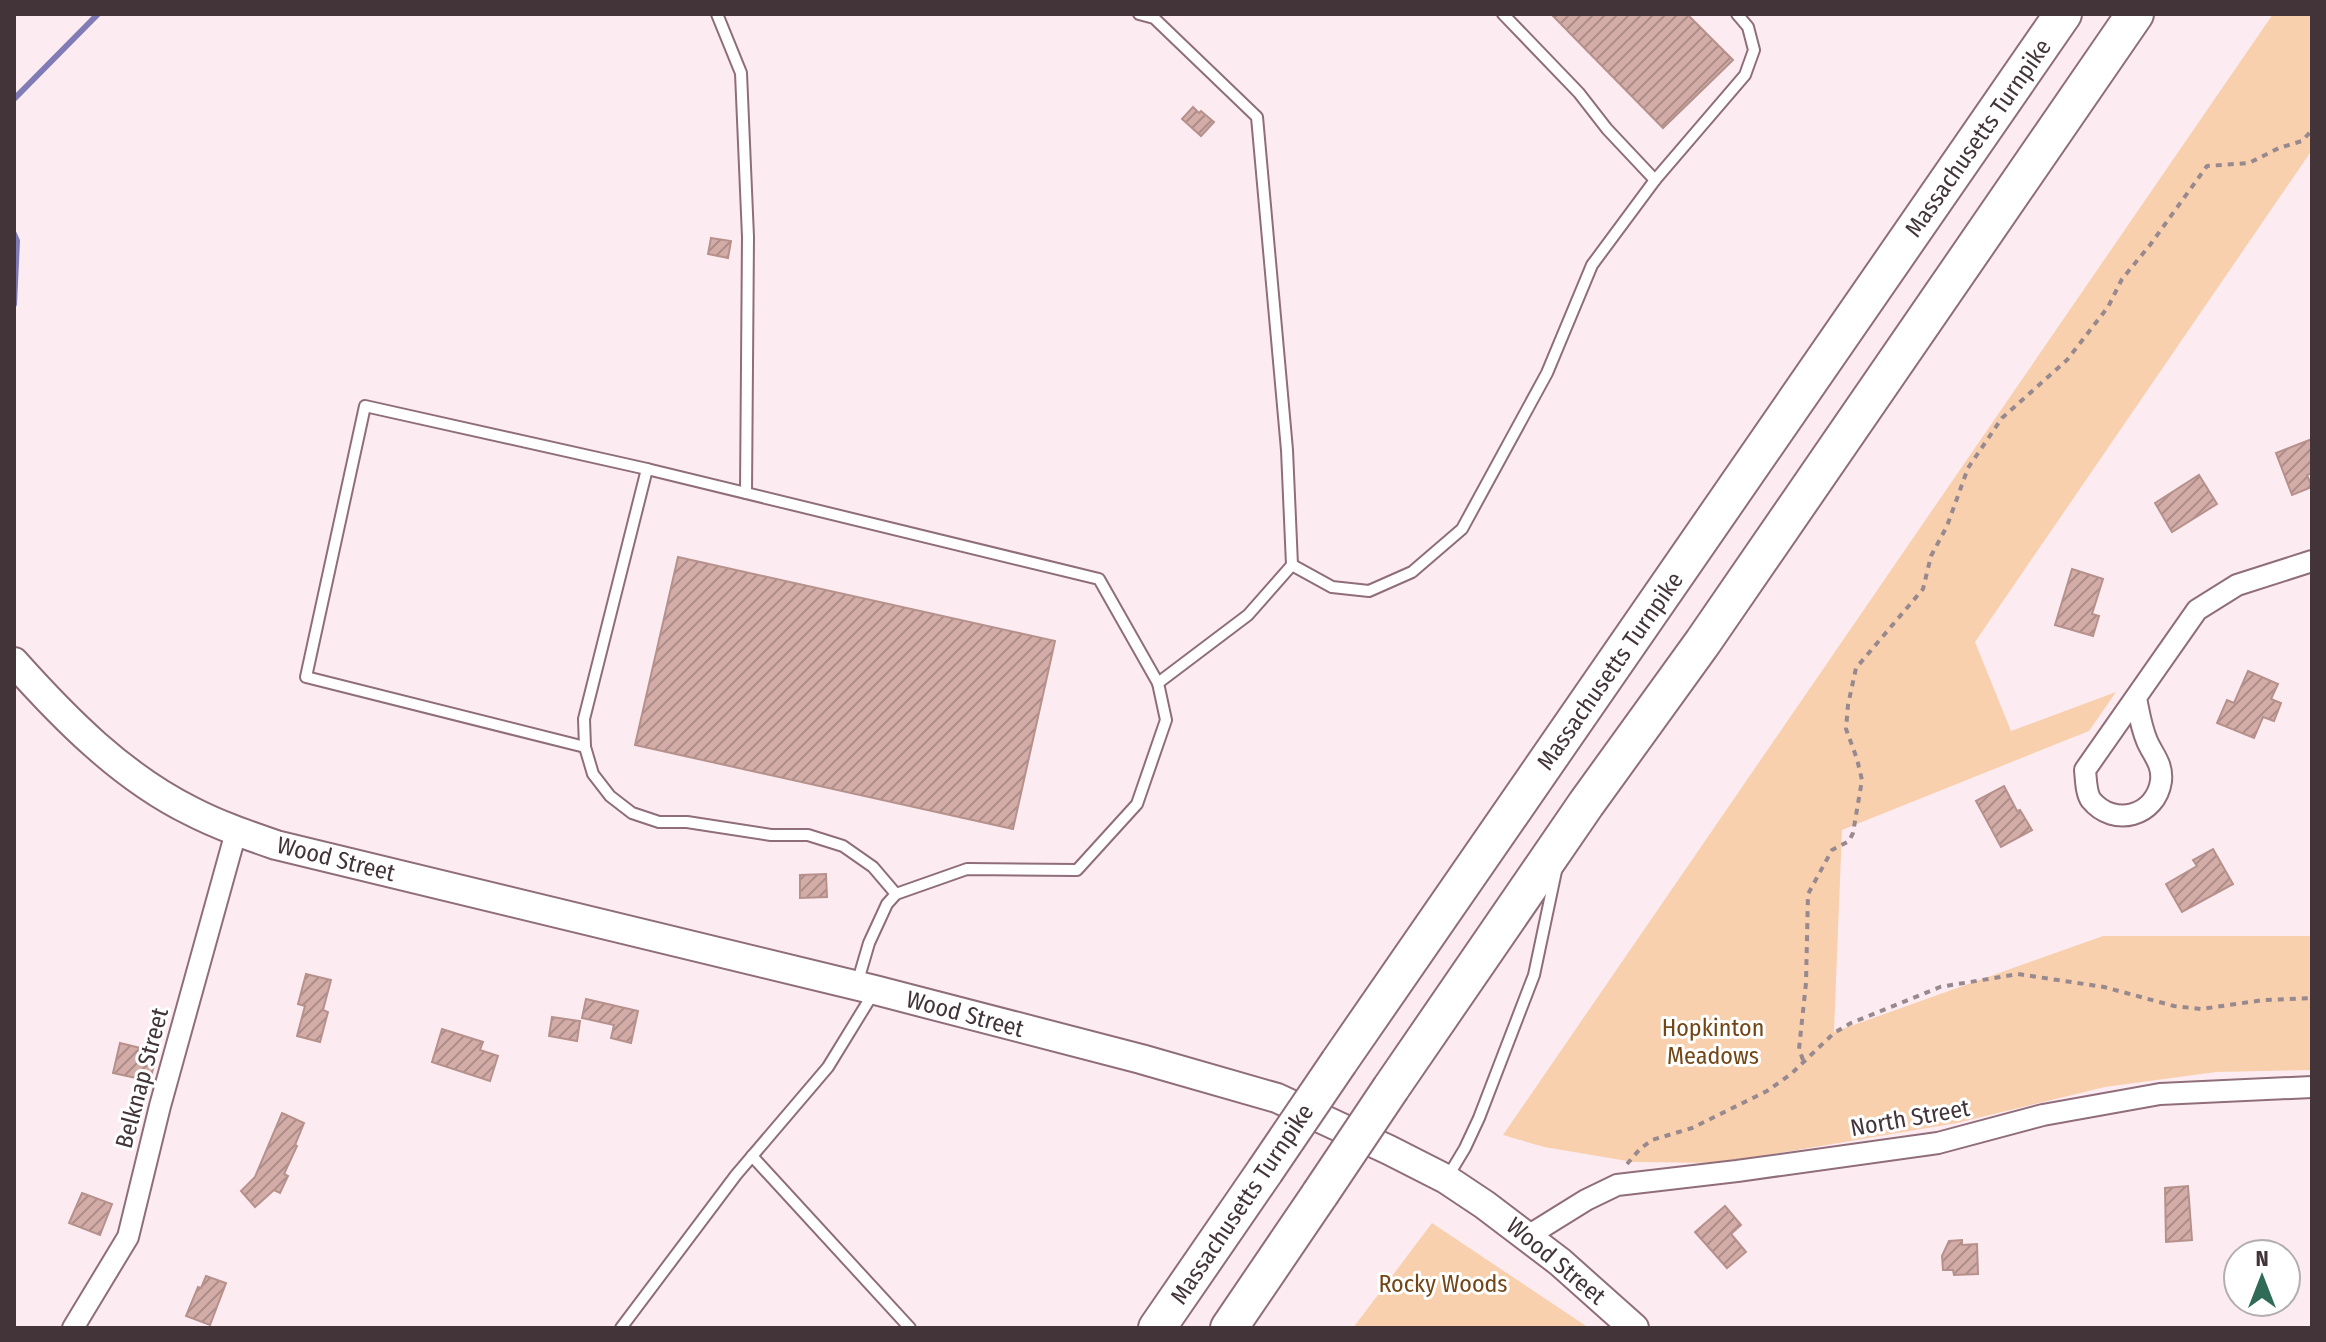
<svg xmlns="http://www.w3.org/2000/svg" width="2326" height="1342" viewBox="0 0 2326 1342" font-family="'Fira Sans Condensed',sans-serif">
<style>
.park{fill:#f8d0ae}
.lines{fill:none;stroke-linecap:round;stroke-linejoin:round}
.stream{stroke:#817cb6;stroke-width:6}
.building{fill:url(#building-hatch);stroke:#b6918c;stroke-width:2}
.service-casing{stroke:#8f6d7b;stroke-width:14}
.minor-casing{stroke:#8f6d7b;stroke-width:24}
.secondary-casing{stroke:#8f6d7b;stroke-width:32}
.motorway-casing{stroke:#8f6d7b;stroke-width:40}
.path{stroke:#98898f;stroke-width:4;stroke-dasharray:6 6;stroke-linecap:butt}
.service{stroke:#fff;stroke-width:10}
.minor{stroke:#fff;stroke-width:20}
.secondary{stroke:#fff;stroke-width:28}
.motorway{stroke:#fff;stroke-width:36}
.motorway-bridge-casing{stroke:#8f6d7b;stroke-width:40;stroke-linecap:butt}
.motorway-bridge{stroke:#fff;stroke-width:36}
.labels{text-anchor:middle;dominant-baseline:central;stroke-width:6;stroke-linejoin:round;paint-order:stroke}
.street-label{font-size:24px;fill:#423439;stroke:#fff}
.park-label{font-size:24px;fill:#744615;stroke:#fff}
</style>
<defs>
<pattern id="building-hatch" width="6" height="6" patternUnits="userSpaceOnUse" patternTransform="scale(2)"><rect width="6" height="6" fill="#d3aca7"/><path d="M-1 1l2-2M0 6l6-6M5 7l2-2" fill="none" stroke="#ad8d89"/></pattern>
</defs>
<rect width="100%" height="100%" fill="#fcecf2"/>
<g class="park">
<polygon points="2273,14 2312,14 2312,150 1975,642 2011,731 2116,692 2089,731 1842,830 1834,1032 2103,936 2312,936 2312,1070 2216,1072 2105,1087 1957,1123 1721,1163 1633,1162 1544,1147 1503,1135"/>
<polygon points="1432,1223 1589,1328 1353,1328"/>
</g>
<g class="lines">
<g class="stream">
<polyline points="14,99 98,14"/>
<polyline points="14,234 17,241 14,304"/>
</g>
</g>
<g class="building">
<polygon points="1551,14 1687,14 1733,60 1663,128"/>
<polygon points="1193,107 1199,113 1201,111 1214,122 1201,136 1182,119"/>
<polygon points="711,238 731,241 728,258 708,254"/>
<polygon points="2312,439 2312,473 2307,475 2312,487 2292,495 2276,453"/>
<polygon points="2199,475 2217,504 2172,532 2155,503"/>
<polygon points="678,557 1055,641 1013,829 635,745"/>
<polygon points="2072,569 2103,579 2092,614 2099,616 2093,636 2055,625"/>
<polygon points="2248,671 2278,684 2271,699 2281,703 2274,721 2263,717 2254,738 2217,723 2227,700 2234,703"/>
<polygon points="2004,786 2017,811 2020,810 2032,830 2001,847 1976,801"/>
<polygon points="2213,849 2233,884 2182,912 2166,884 2197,866 2193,860"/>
<polygon points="826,874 827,897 800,898 800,875"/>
<polygon points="306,974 331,980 323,1010 328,1012 320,1042 297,1036 305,1006 298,1004"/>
<polygon points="586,999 638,1011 631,1043 611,1038 614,1025 582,1018"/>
<polygon points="552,1017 580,1021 577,1041 549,1036"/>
<polygon points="442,1029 483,1042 480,1050 498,1056 490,1081 432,1062"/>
<polygon points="120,1043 157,1052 150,1081 113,1073"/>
<polygon points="282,1113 304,1123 295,1145 297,1146 284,1174 288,1176 280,1193 274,1190 255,1207 241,1191 255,1177"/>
<polygon points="2188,1186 2192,1240 2166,1242 2165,1188"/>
<polygon points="82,1193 112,1204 100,1235 69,1223"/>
<polygon points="1725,1206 1741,1225 1731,1234 1746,1252 1727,1268 1695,1232"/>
<polygon points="1962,1240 1962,1245 1977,1244 1978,1274 1954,1275 1953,1270 1943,1270 1942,1256 1949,1241"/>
<polygon points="206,1276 226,1283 210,1325 186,1316 198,1287 201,1288"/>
</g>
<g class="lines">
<defs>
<g id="service">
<polyline points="717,14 741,73 748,237 746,493"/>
<polyline points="1503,14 1579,93 1607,129 1655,180"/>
<polyline points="1292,565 1332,587 1369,591 1412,572 1462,529 1547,373 1592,265 1655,180 1745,75 1754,50 1748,27 1737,14"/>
<polyline points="585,747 306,677 365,406 647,469"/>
<polyline points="896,894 873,867 843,846 808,835 771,835 687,822 659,822 632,813 610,796 593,774 585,747 584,719 647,469 1099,579 1158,683"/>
<polyline points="857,984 869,943 887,904 896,894 967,869 1077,870 1137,804 1166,720 1158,683 1248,615 1292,565 1287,450 1257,117 1154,18 1139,14"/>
<polyline points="752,1156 910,1328"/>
<polyline points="1447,1178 1465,1148 1479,1118 1534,975 1556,871"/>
<polyline points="621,1328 736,1175 828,1067 874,992"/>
</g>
<g id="minor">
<path d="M2136,698C2139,713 2141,727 2147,741C2153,755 2163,764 2161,781C2156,816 2114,828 2091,800C2086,793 2086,779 2085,770L2197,610L2237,585L2312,561"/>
<polyline points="1528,1236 1586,1200 1617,1185 1737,1171 1938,1143 2043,1115 2160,1094 2312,1087"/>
<polyline points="73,1328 128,1237 160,1106 236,832"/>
</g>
<path id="secondary" d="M14,662C65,719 122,777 191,811C218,825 247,835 276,845L875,990L1141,1059L1277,1098L1389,1150L1446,1179L1485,1205L1560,1262L1634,1328"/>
<g id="motorway">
<polyline points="1339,1062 2063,14"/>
<polyline points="1391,1088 1586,804 1703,642 2135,14"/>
<polyline points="1157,1328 1265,1171"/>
<polyline points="1229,1328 1320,1194"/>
</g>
</defs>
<use href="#service" class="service-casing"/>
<use href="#minor" class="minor-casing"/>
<use href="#secondary" class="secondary-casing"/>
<use href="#motorway" class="motorway-casing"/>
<g class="path">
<polyline points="1803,1060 1799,1049 1806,983 1808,894 1832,850 1849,841 1853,833 1862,780 1857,759 1846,729 1848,705 1856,668 1923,589 1931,556 1947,526 1968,468 2002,418 2067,360 2108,307 2122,279 2150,245 2207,166 2249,163 2279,148 2302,141 2312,130"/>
<polyline points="1627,1164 1640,1149 1652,1140 1692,1128 1767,1091 1791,1074 1834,1033 1851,1023 1940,987 2018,974 2104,987 2174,1006 2201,1009 2264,1000 2312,998"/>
</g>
<use href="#service" class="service"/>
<use href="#minor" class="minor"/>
<use href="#secondary" class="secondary"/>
<use href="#motorway" class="motorway"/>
<defs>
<g id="motorway-bridge">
<polyline points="1265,1171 1339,1062"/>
<polyline points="1320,1194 1391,1088"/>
</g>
</defs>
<use href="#motorway-bridge" class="motorway-bridge-casing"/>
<use href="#motorway-bridge" class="motorway-bridge"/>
</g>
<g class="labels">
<g class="street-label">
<text transform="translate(1978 138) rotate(-55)">Massachusetts Turnpike</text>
<text transform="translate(1610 671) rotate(-55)">Massachusetts Turnpike</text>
<text transform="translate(336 859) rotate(14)">Wood Street</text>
<text transform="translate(965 1014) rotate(15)">Wood Street</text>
<text transform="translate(142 1078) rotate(-75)">Belknap Street</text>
<text transform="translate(1910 1118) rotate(-10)">North Street</text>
<text transform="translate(1242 1204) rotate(-56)">Massachusetts Turnpike</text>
<text transform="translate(1556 1261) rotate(40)">Wood Street</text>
</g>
<g class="park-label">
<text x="1713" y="1028">Hopkinton<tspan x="1713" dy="28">Meadows</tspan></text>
<text x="1443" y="1284">Rocky Woods</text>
</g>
</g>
<rect width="2326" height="1342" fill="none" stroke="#423439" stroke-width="32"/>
<g transform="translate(2262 1278)"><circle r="38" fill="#ffffff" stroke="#b3aeb0" stroke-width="2"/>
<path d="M0-6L14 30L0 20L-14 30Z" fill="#2f6b56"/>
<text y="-12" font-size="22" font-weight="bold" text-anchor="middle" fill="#423439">N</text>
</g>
</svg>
